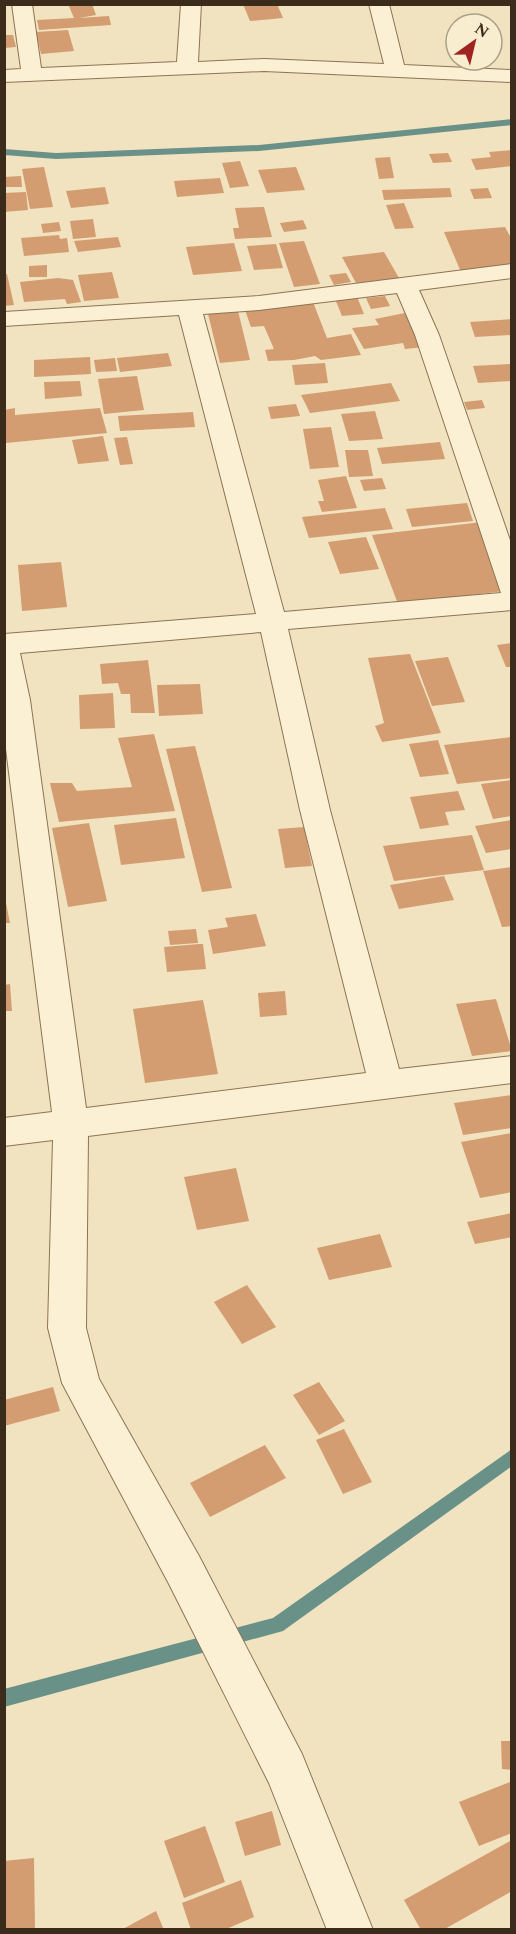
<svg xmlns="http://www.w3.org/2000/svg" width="516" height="1934" viewBox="0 0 516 1934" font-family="Spectral,serif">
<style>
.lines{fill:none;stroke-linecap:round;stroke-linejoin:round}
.stream{fill:#699188;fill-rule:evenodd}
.building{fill:#d39c71}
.minor-casing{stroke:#8b7456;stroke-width:2}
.minor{fill:#fbf0d3;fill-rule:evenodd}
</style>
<rect width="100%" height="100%" fill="#f1e3bf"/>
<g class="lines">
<g class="stream">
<polygon points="512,119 512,125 259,151 56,159 4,155 4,149 56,153 259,145"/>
<polygon points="512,1449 512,1466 283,1631 4,1707 4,1689 273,1618"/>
</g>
</g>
<g class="building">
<polygon points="68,4 92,4 96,15 79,18 109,16 111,25 39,30 37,20 74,18"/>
<polygon points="243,4 277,4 283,18 250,21"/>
<polygon points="68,30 74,51 41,54 36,32"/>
<polygon points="4,35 13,35 16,47 4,48"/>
<polygon points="512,150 512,166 476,170 471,159 491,157 489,152"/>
<polygon points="448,153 452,162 433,163 429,154"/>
<polygon points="390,157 394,178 379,179 375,158"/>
<polygon points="240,161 249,186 230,188 222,163"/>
<polygon points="44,167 53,207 30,209 22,169"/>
<polygon points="296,167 305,190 267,193 258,170"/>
<polygon points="21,176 22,187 4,187 4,177"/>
<polygon points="220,178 224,193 177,197 174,181"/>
<polygon points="105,187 109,204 71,208 66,191"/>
<polygon points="450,188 452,197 384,200 382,190"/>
<polygon points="488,188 492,198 474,199 470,189"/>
<polygon points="26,192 28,210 4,212 4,193"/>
<polygon points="404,203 414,228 395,229 386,205"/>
<polygon points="264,207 272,237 235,239 233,228 239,228 235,208"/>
<polygon points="93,219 96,237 73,239 70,221"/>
<polygon points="303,220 307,229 284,232 280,223"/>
<polygon points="59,222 61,231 43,233 41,224"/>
<polygon points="505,227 512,240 512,267 461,272 444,232"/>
<polygon points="59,235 60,239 67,238 69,252 24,256 21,238"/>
<polygon points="118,237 121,247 78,252 74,241"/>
<polygon points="304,241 320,284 294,287 279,243"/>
<polygon points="234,243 242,271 193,275 186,247"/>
<polygon points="276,244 283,268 254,270 247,246"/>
<polygon points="384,252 399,278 356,283 342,257"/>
<polygon points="47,265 47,277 29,277 29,266"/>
<polygon points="112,272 119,298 84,301 78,275"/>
<polygon points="346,273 351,282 334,285 329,275"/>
<polygon points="4,274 7,274 14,305 4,306"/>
<polygon points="58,278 73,280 81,302 67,304 65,299 24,302 20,282"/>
<polygon points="355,292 364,314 342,316 333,294"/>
<polygon points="385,296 390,306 371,309 366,298"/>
<polygon points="313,302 327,338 351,334 361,355 321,360 315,356 294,360 268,361 265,350 274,349 264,326 251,327 245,310"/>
<polygon points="238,311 250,360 220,363 208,314"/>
<polygon points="410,312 425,347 405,349 403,343 364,349 352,328 379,325 375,319"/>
<polygon points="512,319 512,335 475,337 470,322"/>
<polygon points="168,353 172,366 120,372 117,358"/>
<polygon points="90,357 91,374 34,377 34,360"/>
<polygon points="115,358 117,371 96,372 94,360"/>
<polygon points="325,363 328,383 295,385 292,365"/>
<polygon points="512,364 512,381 478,383 473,366"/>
<polygon points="137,376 144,410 104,414 98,379"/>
<polygon points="80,381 82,396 45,399 44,382"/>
<polygon points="391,383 400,401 310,413 301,395"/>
<polygon points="482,400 485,408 467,410 464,402"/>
<polygon points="296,404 300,416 271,419 268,407"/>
<polygon points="15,408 15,415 100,408 107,433 6,443 4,410"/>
<polygon points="375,411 383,439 349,441 341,414"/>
<polygon points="193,412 195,427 120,431 118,416"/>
<polygon points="331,427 339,467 310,469 303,429"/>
<polygon points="103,436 109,461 78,464 72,440"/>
<polygon points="127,437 133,464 120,465 114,438"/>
<polygon points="440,442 445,459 382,464 377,448"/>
<polygon points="345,450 368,450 373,476 349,477"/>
<polygon points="346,476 357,508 322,512 318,501 324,501 318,480"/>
<polygon points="382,478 386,489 364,491 360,480"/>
<polygon points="467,503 473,521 412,527 406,509"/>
<polygon points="385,508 393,529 309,538 302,517"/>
<polygon points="482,522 512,590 398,604 372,535"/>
<polygon points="366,537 379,569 340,574 328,542"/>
<polygon points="61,562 67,607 22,611 18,565"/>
<polygon points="512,643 512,667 506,667 497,645"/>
<polygon points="410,654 441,733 382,742 375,726 384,723 368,658"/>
<polygon points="448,657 465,702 432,706 415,661"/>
<polygon points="148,660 155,713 131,713 130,694 121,694 118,683 102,684 100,664"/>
<polygon points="200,684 203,714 159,716 157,685"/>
<polygon points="113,693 115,728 80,729 79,695"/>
<polygon points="154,734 175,811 59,822 50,783 72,783 77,791 132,787 118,738"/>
<polygon points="512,737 512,778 457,784 444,745"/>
<polygon points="438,740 449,774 420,777 409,744"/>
<polygon points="195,746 232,888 202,892 166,749"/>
<polygon points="512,780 512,816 493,819 481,784"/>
<polygon points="458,791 465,810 445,812 449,825 420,829 410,797"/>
<polygon points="176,818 185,858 121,865 114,825"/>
<polygon points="512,820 512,849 486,853 475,826"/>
<polygon points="89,823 107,901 68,907 52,828"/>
<polygon points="304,827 312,866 285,868 278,829"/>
<polygon points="472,835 484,870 394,881 383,846"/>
<polygon points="512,867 512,926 502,927 483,871"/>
<polygon points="444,876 454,900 399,909 390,885"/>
<polygon points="4,893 10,923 4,923"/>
<polygon points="256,914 266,946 213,954 208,930 228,927 225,918"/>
<polygon points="196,929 198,943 170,945 168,931"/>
<polygon points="199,944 203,944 206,969 167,972 164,947"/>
<polygon points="10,984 12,1011 4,1011 4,985"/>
<polygon points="285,991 287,1015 260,1017 258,993"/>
<polygon points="496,999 512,1051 472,1056 456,1004"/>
<polygon points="203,1000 218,1074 145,1083 133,1009"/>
<polygon points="512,1095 512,1128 463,1135 454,1103"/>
<polygon points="512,1133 512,1192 480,1198 461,1142"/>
<polygon points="236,1168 249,1221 197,1230 184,1177"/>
<polygon points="512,1213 512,1237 475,1244 467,1222"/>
<polygon points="380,1234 392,1267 329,1280 317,1248"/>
<polygon points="247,1285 276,1327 242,1344 214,1302"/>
<polygon points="319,1382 345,1421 319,1435 293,1395"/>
<polygon points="53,1387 60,1411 4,1426 4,1400"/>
<polygon points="344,1429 372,1482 343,1494 316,1440"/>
<polygon points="265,1445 286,1478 210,1517 190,1483"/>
<polygon points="501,1741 512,1741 512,1770 502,1769"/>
<polygon points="510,1782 512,1833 479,1846 459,1802"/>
<polygon points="272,1811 281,1845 245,1856 235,1822"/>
<polygon points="205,1826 225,1882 184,1898 164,1841"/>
<polygon points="512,1840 512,1891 443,1930 421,1930 404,1900"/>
<polygon points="34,1858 35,1930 4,1930 4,1861"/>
<polygon points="241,1880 254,1917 224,1930 191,1930 182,1903"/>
<polygon points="156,1911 164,1930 121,1930"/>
</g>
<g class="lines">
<defs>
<g id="minor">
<polygon points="12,4 32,4 41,68 177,62 181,4 201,4 198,62 264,59 384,64 369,4 389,4 404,65 512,70 512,82 264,71 4,82 4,70 21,69"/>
<path d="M512,264V278L419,290L439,335L512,546V610L288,629L330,810L399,1069L512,1056V1083L88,1136L86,1328L99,1379L199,1556L302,1754L373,1930H327L269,1783L169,1584L62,1383L48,1328L53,1140L4,1146V1118L52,1112L4,733V634L256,614L179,315L4,326V312L259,296ZM397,293L415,335L501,593L284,612L203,314L259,310ZM261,632L300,810L366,1073L86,1108L30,700L20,653Z"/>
</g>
</defs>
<use href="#minor" class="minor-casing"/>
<use href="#minor" class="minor"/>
</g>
<rect width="516" height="1934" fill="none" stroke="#3a2b1b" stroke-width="12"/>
<g transform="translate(474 42) rotate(34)"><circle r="28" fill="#f8edcf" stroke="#ac9f87" stroke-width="1.5"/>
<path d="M0-4.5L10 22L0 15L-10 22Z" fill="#9f2321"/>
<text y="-9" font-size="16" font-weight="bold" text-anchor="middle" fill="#3a2b1b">N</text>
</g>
</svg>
